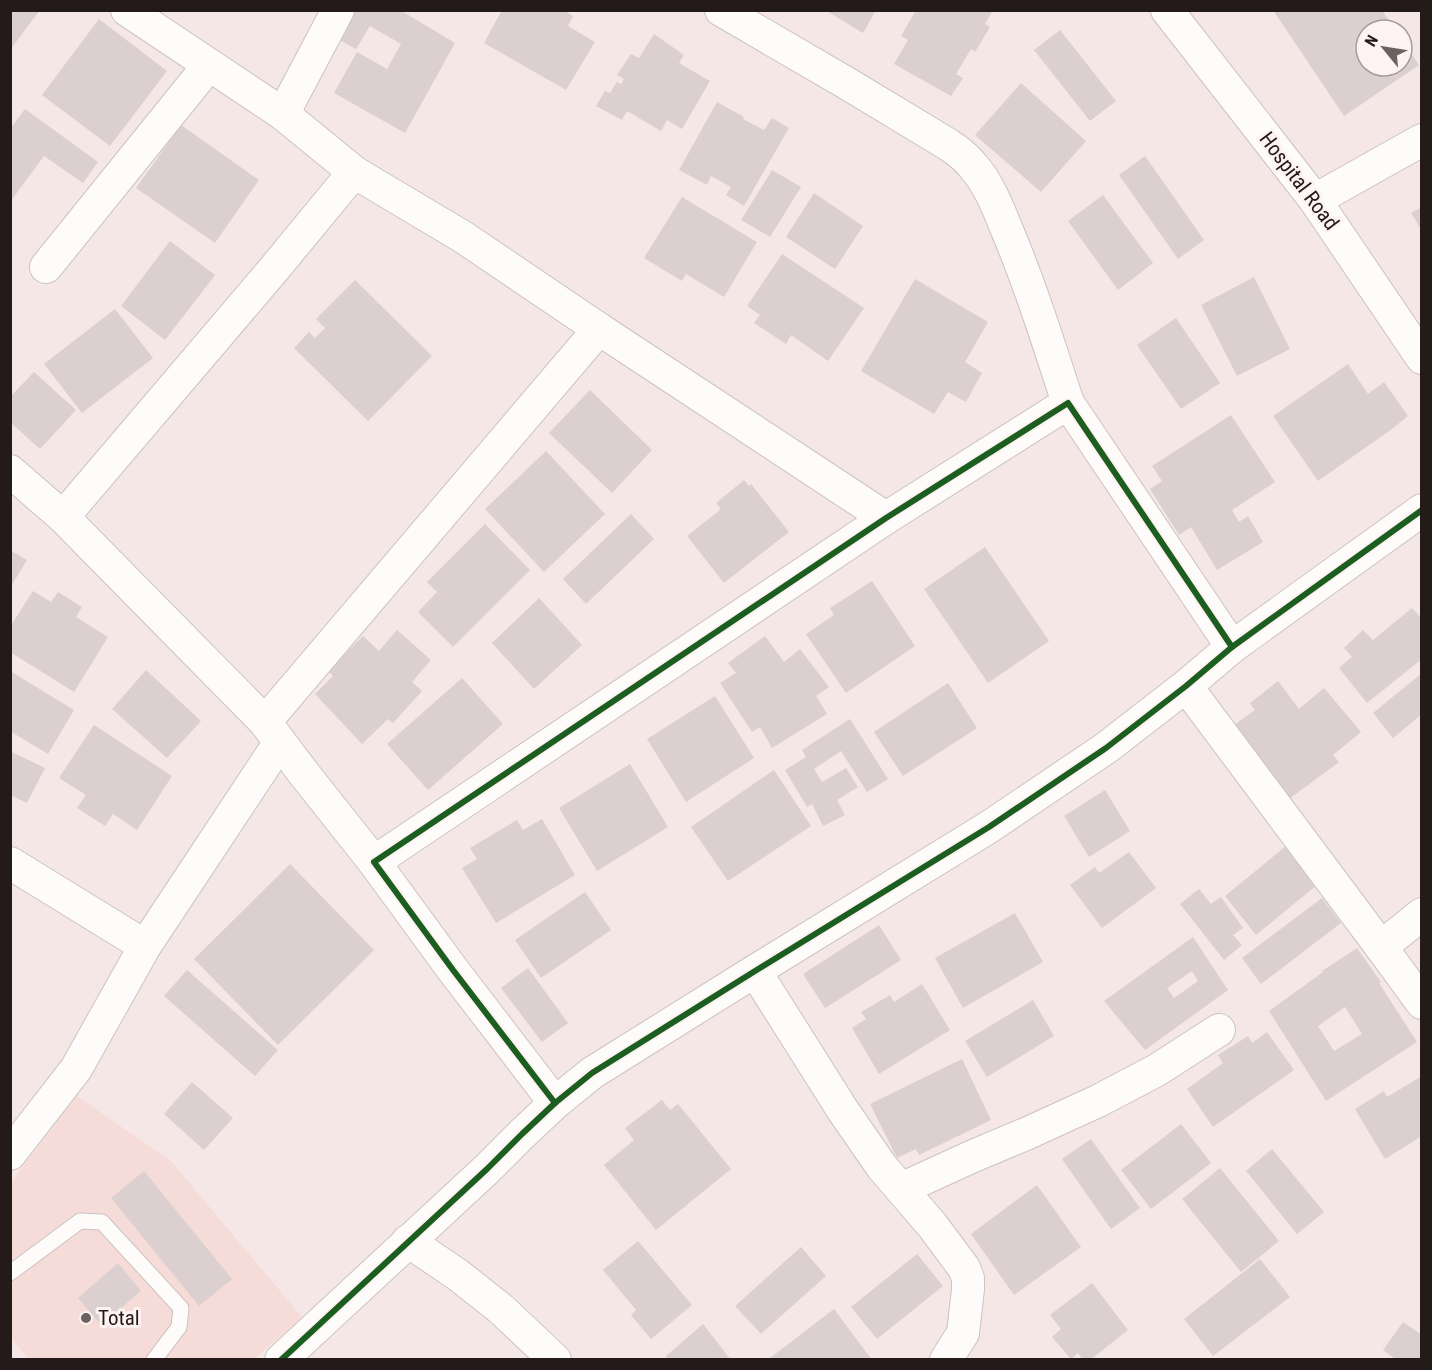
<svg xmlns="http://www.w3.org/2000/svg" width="1432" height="1370" viewBox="0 0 1432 1370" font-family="'Roboto Condensed',sans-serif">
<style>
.built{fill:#f6dcd9}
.building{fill:#dbd0cf;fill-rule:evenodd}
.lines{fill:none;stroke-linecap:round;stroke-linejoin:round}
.service-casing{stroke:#cdc2c1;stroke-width:17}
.minor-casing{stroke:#cdc2c1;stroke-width:34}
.service{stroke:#fefbfb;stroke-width:15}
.minor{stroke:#fefbfb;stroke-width:32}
.cycleway-casing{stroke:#fdf3f2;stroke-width:10}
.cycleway{stroke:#1b5e20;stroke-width:6}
.poi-dot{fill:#6c6260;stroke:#fdf3f2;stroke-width:2}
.labels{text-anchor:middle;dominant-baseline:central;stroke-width:6;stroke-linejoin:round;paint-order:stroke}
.street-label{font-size:21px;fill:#231a19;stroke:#fdf3f2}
.poi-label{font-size:21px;fill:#231a19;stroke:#fdf3f2;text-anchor:start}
</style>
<rect width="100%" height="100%" fill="#f5e7e5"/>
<polygon class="built" points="77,1096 171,1161 302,1317 254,1359 28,1359 11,1338 10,1184"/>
<g class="building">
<polygon points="10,10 40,10 10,50"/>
<polygon points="352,10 400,10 455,43 405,133 334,93 357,52 387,69 401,44 370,26 356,49 336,38"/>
<polygon points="502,10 563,10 573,16 568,26 595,42 566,90 484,43"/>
<polygon points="825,10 876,10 863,33"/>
<polygon points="916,10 924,12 925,10 993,10 985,24 990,27 975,52 971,49 956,74 963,78 951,96 894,64 908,40 901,36"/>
<polygon points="1273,10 1382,10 1395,30 1366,30 1366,66 1402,66 1402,40 1419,65 1344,116"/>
<polygon points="99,19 167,71 110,146 42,95"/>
<polygon points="1060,30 1116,101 1090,121 1034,50"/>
<polygon points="654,34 684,55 679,63 710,81 682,129 667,120 661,131 627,111 622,120 596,106 605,91 610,93 617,82 621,84 624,79 617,75 631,54 639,58"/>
<polygon points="1021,83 1086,141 1041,192 975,135"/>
<polygon points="717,102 744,117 743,119 764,130 772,118 789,128 744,206 726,195 731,187 711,176 707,185 679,170"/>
<polygon points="25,109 98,162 83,183 44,156 10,202 10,129"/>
<polygon points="181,125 259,180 215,243 136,188"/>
<polygon points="1145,156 1204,240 1178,259 1119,175"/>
<polygon points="772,170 801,187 770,237 741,220"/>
<polygon points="814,193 863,226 835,269 786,237"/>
<polygon points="1103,195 1153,263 1118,290 1068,221"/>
<polygon points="682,197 757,242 724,297 686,274 682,281 644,258"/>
<polygon points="1422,207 1422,231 1411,213"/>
<polygon points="170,241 215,275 165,340 121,306"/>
<polygon points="782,254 864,308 828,361 791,335 786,344 754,323 760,315 747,306"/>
<polygon points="1254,277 1290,349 1237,376 1201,305"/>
<polygon points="915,279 988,322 965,362 982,373 966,402 948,392 934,414 861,371"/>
<polygon points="355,280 432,356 368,421 294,348 309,332 315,338 325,328 316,319"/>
<polygon points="115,309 153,358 82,413 44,364"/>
<polygon points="1176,318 1220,383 1181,409 1137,345"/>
<polygon points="1348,364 1368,394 1384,382 1408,416 1392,429 1318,481 1273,416"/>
<polygon points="34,372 76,410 40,449 10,422 10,397"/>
<polygon points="590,390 652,450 612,493 549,433"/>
<polygon points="1231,415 1275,482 1232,510 1239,522 1248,516 1263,542 1217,570 1191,527 1179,535 1150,489 1162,481 1152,466"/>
<polygon points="546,451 605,514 544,572 485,509"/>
<polygon points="744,480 749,486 751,484 789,532 724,583 687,536 721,509 716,503"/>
<polygon points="631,514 654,539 586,604 563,579"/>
<polygon points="485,524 530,570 453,647 418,612 437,592 427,582"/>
<polygon points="985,547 1049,641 988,683 924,589"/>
<polygon points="10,550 27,560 10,588"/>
<polygon points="872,581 915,646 846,693 806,634 834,615 830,608"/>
<polygon points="33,591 51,602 58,592 82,607 76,617 108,637 74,692 10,652 10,627"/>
<polygon points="539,598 582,645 534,689 492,643"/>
<polygon points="1412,608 1422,619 1422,659 1367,703 1339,668 1352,657 1344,648 1363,630 1373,640"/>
<polygon points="397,630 431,660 412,682 422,691 393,723 388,719 362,744 315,694 333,676 328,671 363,636 379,651"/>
<polygon points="765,636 784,662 800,649 829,687 816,696 827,714 772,748 760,727 752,732 720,683 736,673 728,663"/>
<polygon points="146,670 201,721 167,758 112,709"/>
<polygon points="10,671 74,710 48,754 10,731"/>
<polygon points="1422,673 1422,714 1393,738 1373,713"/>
<polygon points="462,678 503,724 428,790 387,744"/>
<polygon points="1278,681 1299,709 1324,688 1361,732 1333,755 1339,762 1289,799 1234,725 1255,710 1250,703"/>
<polygon points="948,683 977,728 903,776 874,732"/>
<polygon points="715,696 754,758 686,802 647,739"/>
<polygon points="850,719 888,779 867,792 841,751 814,769 822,782 846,768 858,787 837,800 845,815 823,826 812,804 807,807 785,770 806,757 802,750"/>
<polygon points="94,725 172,776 137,830 113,814 105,826 77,808 86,795 59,778"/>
<polygon points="10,751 45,768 27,803 10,795"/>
<polygon points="630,764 668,827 597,871 559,808"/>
<polygon points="774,770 811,826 728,881 691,827"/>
<polygon points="1105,790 1130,831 1089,857 1064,816"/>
<polygon points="542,819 575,875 496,923 462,868 477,859 470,848 517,820 523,830"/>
<polygon points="1286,846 1317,885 1256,935 1225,896"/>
<polygon points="1129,852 1156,888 1102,928 1070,885 1095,867 1099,873"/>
<polygon points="290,864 374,950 278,1045 194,959"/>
<polygon points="1199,889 1211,904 1221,897 1243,928 1233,935 1242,945 1224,960 1180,904"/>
<polygon points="585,892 611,930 541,978 515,940"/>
<polygon points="1322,898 1341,923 1261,984 1242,958"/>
<polygon points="1015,913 1043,962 963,1008 935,958"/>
<polygon points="879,925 901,960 825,1008 803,974"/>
<path d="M1193,937L1228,990L1145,1050L1104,1001ZM1192,971L1198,981L1174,998L1167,988Z"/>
<path d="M1357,948L1381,982L1379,983L1417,1042L1326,1101L1269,1011L1323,972L1322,971ZM1345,1007L1362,1034L1334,1051L1318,1026Z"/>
<polygon points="528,968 568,1023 542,1042 501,988"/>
<polygon points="187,970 278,1050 255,1076 164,996"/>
<polygon points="922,984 950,1030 879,1074 852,1028 866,1019 861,1012 890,995 894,1002"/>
<polygon points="1033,1000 1054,1036 987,1077 965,1041"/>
<polygon points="1267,1032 1294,1070 1213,1127 1187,1089 1223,1063 1218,1055 1248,1036 1252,1043"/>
<polygon points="962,1059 991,1120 919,1155 916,1149 897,1158 870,1104"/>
<polygon points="1422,1076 1422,1136 1385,1159 1355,1109 1384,1091 1387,1097"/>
<polygon points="192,1082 233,1118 204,1150 164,1114"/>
<polygon points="662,1100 670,1110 678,1104 731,1169 656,1230 604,1165 634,1140 625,1128"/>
<polygon points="1181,1124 1211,1163 1151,1209 1121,1170"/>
<polygon points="1091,1139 1140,1208 1111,1229 1062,1159"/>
<polygon points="1272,1149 1324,1212 1297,1234 1246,1171"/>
<polygon points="1220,1168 1279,1241 1241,1272 1182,1199"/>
<polygon points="144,1171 232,1279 199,1306 111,1198"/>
<polygon points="1037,1185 1081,1247 1014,1295 971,1234"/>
<polygon points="638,1241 692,1305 651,1339 631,1315 636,1310 603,1270"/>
<polygon points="801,1247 826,1276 761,1334 735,1306"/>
<polygon points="917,1254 943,1286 877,1339 851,1307"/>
<polygon points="1260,1259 1290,1297 1213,1356 1184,1319"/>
<polygon points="118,1263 141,1291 101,1325 78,1298"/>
<polygon points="1092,1283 1128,1330 1090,1360 1083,1360 1078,1353 1071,1359 1052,1337 1061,1329 1050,1315"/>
<polygon points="834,1309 872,1360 771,1360 770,1358"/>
<polygon points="1403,1322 1422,1335 1422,1360 1393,1360 1394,1358 1383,1350"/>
<polygon points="703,1324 731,1360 669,1360 666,1356"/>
</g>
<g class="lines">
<defs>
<polyline id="service" points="10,1273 80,1221 102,1222 181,1308 179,1327 154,1360"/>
<g id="minor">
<polyline points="127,10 283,114 354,172 463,237 599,329 265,722"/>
<path d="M721,10L848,84L949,145C958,151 966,157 973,166C989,184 998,208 1007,230C1031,287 1049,345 1068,403"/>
<polyline points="1167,10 1315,200 1422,358"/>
<polyline points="283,114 338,10"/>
<polyline points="1315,200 1422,140"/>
<polyline points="46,267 209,65"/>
<polyline points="599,329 886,518"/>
<polyline points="10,471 63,517 265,722 305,775 374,862"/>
<polyline points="63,517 274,269 354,172"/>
<polyline points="1186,686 1381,947 1422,1003"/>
<polyline points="10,863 145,946"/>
<polyline points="1381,947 1422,914"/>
<polyline points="755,971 842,1109 882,1167 932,1225 964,1268 968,1278 968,1289 963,1333 946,1360"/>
<polyline points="555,1103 453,970 374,862 886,518 1068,403 1232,647"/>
<polyline points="10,1154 76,1069 145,946 280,742"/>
<polyline points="901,1189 971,1157 1028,1133 1098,1101 1157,1070 1219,1030"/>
<polyline points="408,1241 458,1275 501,1309 555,1360"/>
<polyline points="281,1360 487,1169 522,1134 555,1103 592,1073 755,971 989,827 1106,748 1186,686 1232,647 1422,510"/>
</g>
</defs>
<use href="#service" class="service-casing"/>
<use href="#minor" class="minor-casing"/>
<use href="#service" class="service"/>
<use href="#minor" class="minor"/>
<defs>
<g id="cycleway">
<polyline points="555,1103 453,970 374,862 886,518 1068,403 1232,647"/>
<polyline points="281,1360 487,1169 522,1134 555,1103 592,1073 755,971 989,827 1106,748 1186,686 1232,647 1422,510"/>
</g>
</defs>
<use href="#cycleway" class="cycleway-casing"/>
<use href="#cycleway" class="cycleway"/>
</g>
<circle class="poi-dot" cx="86" cy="1318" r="6"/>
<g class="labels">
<g class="street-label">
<text transform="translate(1299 181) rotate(53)">Hospital Road</text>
</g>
<g class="poi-label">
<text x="98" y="1318">Total</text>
</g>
</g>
<rect width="1432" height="1370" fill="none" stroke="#231a19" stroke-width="24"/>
<g transform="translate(1384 48) rotate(300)"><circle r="28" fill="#fdf3f2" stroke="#a69c9b" stroke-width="1.5"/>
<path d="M0-4.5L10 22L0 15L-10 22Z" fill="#6c6260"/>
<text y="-9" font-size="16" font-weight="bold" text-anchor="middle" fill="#231a19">N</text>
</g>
</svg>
